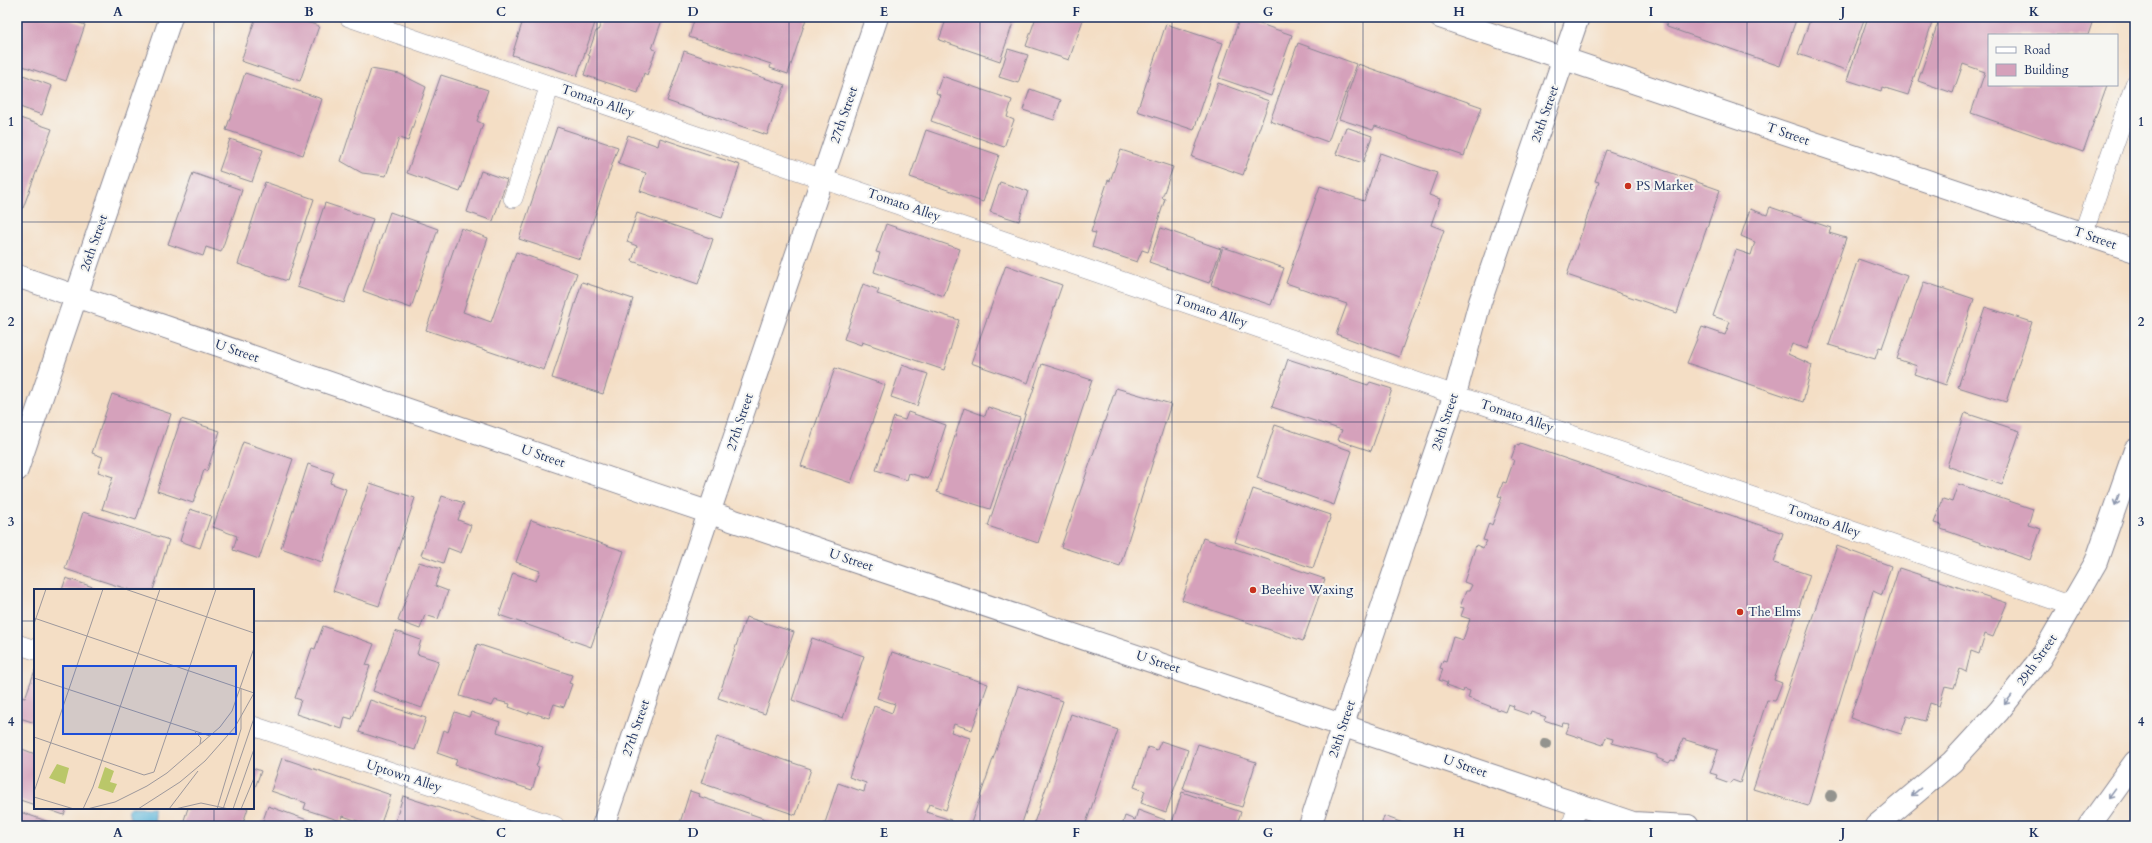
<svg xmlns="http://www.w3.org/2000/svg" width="2152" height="843" viewBox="0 0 2152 843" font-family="Cardo,serif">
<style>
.water{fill:#5ab4d8;stroke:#3a729b}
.building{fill:#d5a1bb}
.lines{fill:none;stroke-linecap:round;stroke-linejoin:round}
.lane-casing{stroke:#888692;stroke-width:20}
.street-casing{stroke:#888692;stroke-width:24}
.secondary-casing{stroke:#888692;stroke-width:24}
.highway-casing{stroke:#888692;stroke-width:24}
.lane{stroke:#fff;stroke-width:19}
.street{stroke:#fff;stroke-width:22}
.secondary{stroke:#fff;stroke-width:22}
.highway{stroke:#fff;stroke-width:22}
.tree{fill:#93938e}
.oneway{stroke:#8d97ae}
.grid{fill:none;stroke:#1b2f5e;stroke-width:1;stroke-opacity:0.55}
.poi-dot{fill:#c8321e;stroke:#f6f6f2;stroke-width:1.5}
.labels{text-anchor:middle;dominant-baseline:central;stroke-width:4;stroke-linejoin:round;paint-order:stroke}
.street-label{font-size:13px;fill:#1b2f5e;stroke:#f6f6f2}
.poi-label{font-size:13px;fill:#1b2f5e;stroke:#f6f6f2;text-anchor:start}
.inset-road{fill:none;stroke:#9d989c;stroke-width:1}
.view{fill:#1d4ed8;fill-opacity:0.15;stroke:#1d4ed8;stroke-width:2}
.inset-edge{fill:none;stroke:#1b2f5e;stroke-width:2}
.neatline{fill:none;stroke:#1b2f5e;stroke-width:1.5}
.grid-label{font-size:13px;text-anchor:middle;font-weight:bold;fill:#1b2f5e}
</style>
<rect width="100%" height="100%" fill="#f6f6f2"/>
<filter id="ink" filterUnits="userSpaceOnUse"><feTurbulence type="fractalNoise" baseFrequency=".025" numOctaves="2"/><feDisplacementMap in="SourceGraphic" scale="8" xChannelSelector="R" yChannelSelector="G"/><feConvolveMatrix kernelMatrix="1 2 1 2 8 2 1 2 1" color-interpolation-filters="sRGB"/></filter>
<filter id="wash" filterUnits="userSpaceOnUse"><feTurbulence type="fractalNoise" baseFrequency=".012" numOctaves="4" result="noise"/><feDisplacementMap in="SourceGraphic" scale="16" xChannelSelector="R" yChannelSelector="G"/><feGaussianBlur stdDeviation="0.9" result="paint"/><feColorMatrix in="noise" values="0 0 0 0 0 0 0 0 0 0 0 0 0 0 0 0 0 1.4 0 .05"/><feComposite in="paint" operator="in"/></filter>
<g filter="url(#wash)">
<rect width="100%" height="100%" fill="#f4dec5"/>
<path class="water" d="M129,808H153L155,821C145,827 125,822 129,808Z"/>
<g id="blocks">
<g class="building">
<polygon points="17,17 62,17 85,25 66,81 17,64"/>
<polygon points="256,17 291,17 319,26 300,81 241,61"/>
<polygon points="524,17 597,17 577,76 512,55"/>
<polygon points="603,17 663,17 652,49 656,50 647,75 644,73 638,93 584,75 590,56 588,55 596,31 598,31"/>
<polygon points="695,17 800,17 806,19 788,74 770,68 771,64 689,37"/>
<polygon points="947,17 1015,17 1000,61 939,40"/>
<polygon points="1036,17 1084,17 1069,60 1026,46"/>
<polygon points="1240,17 1292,35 1271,96 1219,78"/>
<polygon points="1664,17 1797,17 1780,66 1667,27"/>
<polygon points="1811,17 1865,17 1846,70 1798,54"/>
<polygon points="1868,17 1934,17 1908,95 1882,87 1881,91 1847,80"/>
<polygon points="1940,17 2094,17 2088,35 1989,35 1989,85 2107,85 2083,152 1971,113 1985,72 1963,64 1953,93 1918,81"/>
<polygon points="1166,24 1223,43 1194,130 1137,111"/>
<polygon points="1298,43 1356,64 1328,142 1270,121"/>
<polygon points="1008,49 1028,55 1018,83 999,77"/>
<polygon points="684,51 785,85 767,135 667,101"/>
<polygon points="1358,64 1482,107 1464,156 1375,126 1373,130 1339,119"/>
<polygon points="371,69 400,74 426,87 408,141 399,138 386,176 362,173 341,161"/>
<polygon points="245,73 322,99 303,155 226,130"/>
<polygon points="23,75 52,86 42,115 17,106 17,91"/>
<polygon points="441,75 488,90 477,121 483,124 460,192 407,173"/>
<polygon points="942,76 1012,100 1007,117 1014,120 1004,147 931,121 940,95 936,93"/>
<polygon points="1218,83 1269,101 1243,175 1192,157"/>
<polygon points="1030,89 1061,100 1054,120 1023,110"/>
<polygon points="17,117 52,129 23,208 17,206"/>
<polygon points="557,127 618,147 580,259 519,239"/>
<polygon points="1346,127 1372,136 1363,163 1336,154"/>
<polygon points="926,130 999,155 983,202 910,177"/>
<polygon points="628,135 658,146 660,138 740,165 722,218 640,191 646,173 618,164"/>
<polygon points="230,139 263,150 252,182 219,171"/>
<polygon points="1121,150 1173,167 1162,198 1165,199 1148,252 1142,250 1137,262 1092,247 1096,233 1091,232 1108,180 1110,181"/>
<polygon points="1606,150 1720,190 1677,313 1567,275 1599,182 1595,181"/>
<polygon points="1380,153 1437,173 1429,195 1440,199 1431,225 1444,230 1399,357 1336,334 1347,304 1286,283 1320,186 1364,201"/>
<polygon points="481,171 507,180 493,221 467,212"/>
<polygon points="193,173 242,190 221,252 206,247 203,256 168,244"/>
<polygon points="265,182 314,199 287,281 238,264"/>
<polygon points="1000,182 1028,191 1019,221 990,212"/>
<polygon points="325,203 373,219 344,303 297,287"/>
<polygon points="1770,207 1831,228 1829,233 1846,238 1807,349 1792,344 1788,354 1812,365 1803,402 1687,363 1702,327 1725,335 1730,322 1713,316 1736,250 1751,255 1755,242 1741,236 1750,209 1767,215"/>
<polygon points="390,212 438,229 411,308 363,291"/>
<polygon points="637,213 713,239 698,284 632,261 637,246 627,242"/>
<polygon points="886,224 960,249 944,296 874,272 880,253 876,252"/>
<polygon points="461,228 488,238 463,312 491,322 516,252 577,273 544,370 426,330"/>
<polygon points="1161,228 1221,249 1209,283 1149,262"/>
<polygon points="1223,247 1284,268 1271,305 1211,285"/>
<polygon points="1858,259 1907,276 1882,348 1879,347 1875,359 1829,345"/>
<polygon points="1006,265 1062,285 1028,383 971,363"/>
<polygon points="582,282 633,299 603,394 552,378"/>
<polygon points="1924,282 1974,299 1966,323 1967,324 1946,385 1914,374 1917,366 1897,359"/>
<polygon points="863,284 879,290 877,294 959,320 944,370 862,342 861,345 844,339"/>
<polygon points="1985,307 2032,322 2006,402 1958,387"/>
<polygon points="1288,359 1368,385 1370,382 1392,389 1371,451 1338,440 1342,430 1272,407"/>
<polygon points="1042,364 1092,380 1038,543 988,526"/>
<polygon points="902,365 928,374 917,406 891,397"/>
<polygon points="835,368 885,385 851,483 801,466"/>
<polygon points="1116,388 1171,404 1120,566 1061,547"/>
<polygon points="112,394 171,414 136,520 102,509 113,477 98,472 103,457 92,453"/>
<polygon points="988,407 1020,418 990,509 937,492 964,408 985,416"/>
<polygon points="908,412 946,425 928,479 909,473 907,480 876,470 894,417 905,420"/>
<polygon points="1965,413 2020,431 2002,485 1947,466"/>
<polygon points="181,419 220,431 207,471 204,470 193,503 157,491"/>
<polygon points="1275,425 1352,451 1334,505 1257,478"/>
<polygon points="243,442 293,459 259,559 233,550 237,536 213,527"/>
<polygon points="1520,443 1783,533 1774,563 1810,575 1774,680 1782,683 1775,701 1767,700 1740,783 1732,780 1730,783 1716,778 1717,775 1710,773 1718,750 1683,739 1675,761 1671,760 1669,763 1657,758 1657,755 1612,743 1613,739 1606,737 1603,745 1566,733 1570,724 1563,723 1562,726 1544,720 1546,717 1531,712 1530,715 1513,709 1514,706 1508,704 1505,712 1468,698 1470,691 1464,689 1463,692 1446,686 1447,683 1439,680 1443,669 1440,668 1443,660 1446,661 1453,637 1463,640 1470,619 1461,616 1464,608 1460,607 1466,591 1469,591 1472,585 1464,582 1476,545 1483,548 1487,541 1483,540 1489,523 1492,525 1502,497 1498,496 1503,482 1506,483 1514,460 1511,459 1516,445 1519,446"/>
<polygon points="308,464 334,473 330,483 346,489 322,562 281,548"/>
<polygon points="370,483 415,498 379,606 333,591"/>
<polygon points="1958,484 2033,509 2028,525 2041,529 2030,560 1941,529 1942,525 1934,523 1943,499 1952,502"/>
<polygon points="1253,489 1331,515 1313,568 1235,542"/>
<polygon points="442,496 464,503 458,520 471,525 461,553 448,548 443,563 421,555"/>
<polygon points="190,509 211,516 200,548 180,541"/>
<polygon points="83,512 169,540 153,590 130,590 65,569"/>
<polygon points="531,520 624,551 591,647 499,615 513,573 536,581 540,571 516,562"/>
<polygon points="1203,538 1325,579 1303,641 1182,600"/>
<polygon points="1837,546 1891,566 1882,595 1873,591 1808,806 1753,789"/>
<polygon points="419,562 441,569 435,586 448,591 438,619 425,615 420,629 398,621"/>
<polygon points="1899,568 2007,603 1993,637 1985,634 1979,654 1971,651 1966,672 1960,669 1954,688 1945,686 1939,706 1930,703 1925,721 1907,716 1901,734 1850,718"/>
<polygon points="66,578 102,590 62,590"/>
<polygon points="746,617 794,632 765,714 718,698"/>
<polygon points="323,626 374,644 366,665 370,666 352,719 345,717 342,729 296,714 301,700 295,698 312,648 315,649"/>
<polygon points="395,631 421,640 417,654 439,661 422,708 373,691"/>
<polygon points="812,638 864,656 843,718 792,700"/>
<polygon points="477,644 572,675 569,683 572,684 564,707 554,704 549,718 529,712 528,714 509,707 510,704 495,700 492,706 460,696"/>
<polygon points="892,652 988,684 972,730 954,724 951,732 970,738 946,810 929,804 926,812 951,820 949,826 824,826 838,783 864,792 866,783 849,777 874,706 892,713 895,704 877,698"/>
<polygon points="35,670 35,723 17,717 17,706 20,697 25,698"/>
<polygon points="1018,686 1063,701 1021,826 970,826"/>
<polygon points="370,700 426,718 415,750 359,732"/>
<polygon points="455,712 469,717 471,712 500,722 497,732 543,747 536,766 539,767 532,790 455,765 457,760 437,753 444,730 448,732"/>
<polygon points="1071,714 1118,730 1085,826 1033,826"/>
<polygon points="717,737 811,769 796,815 701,783"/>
<polygon points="1161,741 1188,750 1166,812 1141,803 1145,791 1134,787 1148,747 1157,750"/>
<polygon points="1198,744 1256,762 1242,807 1183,789"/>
<polygon points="17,747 35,754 35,805 17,799"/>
<polygon points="282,758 391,795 380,826 372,826 343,816 341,821 304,809 306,803 271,791"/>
<polygon points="253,768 261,771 253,793"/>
<polygon points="690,791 699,794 698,796 786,826 679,826"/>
<polygon points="1182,792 1241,812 1236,826 1171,826"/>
<polygon points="403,796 495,826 394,826"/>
<polygon points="268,806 310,821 308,826 261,826"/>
<polygon points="44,808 67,808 64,815"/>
<polygon points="188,808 248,808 242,826 182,826"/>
<polygon points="1138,810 1165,820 1163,826 1122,826 1125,816 1135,820"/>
<polygon points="17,811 61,826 17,826"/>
<polygon points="1384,816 1411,826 1381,826"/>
</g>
</g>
</g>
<g filter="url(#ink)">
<use href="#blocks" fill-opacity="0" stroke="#888692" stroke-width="1"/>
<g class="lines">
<defs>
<g id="lane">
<polyline points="349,17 2072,606"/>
<polyline points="513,198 550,85"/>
<polyline points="2083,234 2135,84"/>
<polyline points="17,644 35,650"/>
<polyline points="253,726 555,826"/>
<polyline points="1571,826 1579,804"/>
</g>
<g id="street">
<polyline points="17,276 654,494 1633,823 1688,826"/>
<polyline points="603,826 877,17"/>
<polyline points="1310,826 1361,669 1455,394 1480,302 1578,17"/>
</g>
<g id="secondary">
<polyline points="1440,17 2135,251"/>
<polyline points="17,470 171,17"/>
<polyline points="1876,826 1952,762 1999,711 2040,659 2096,562 2135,450"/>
</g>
<polyline id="highway" points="2089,826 2135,762"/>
</defs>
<use href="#lane" class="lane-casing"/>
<use href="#street" class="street-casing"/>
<use href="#secondary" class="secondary-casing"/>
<use href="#highway" class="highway-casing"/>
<use href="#lane" class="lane"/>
<use href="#street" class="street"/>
<use href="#secondary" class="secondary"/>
<use href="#highway" class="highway"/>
</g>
<g class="tree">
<circle cx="1546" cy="744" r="6"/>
<circle cx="1831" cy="796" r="6"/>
</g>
<defs><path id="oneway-shaft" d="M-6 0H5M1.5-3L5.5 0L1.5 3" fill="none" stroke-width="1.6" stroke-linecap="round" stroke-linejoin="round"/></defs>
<g class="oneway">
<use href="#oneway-shaft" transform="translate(2117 500) rotate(109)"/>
<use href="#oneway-shaft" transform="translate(2008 700) rotate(128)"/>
<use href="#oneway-shaft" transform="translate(1916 792) rotate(140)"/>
<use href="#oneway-shaft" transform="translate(2112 794) rotate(126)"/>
</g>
</g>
<path class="grid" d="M214,17V590M405,17V826M597,17V826M789,17V826M980,17V826M1172,17V826M1363,17V826M1555,17V826M1747,17V826M1938,17V826M17,222H2135M17,422H2135M17,621H35M253,621H2135M214,808V826"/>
<g class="poi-dot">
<circle cx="1628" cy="186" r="4"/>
<circle cx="1253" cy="590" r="4"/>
<circle cx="1740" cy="612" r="4"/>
</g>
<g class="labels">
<g class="street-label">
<text transform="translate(598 101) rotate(19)">Tomato Alley</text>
<text transform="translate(1545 114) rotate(-71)">28th Street</text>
<text transform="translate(844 115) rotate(-71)">27th Street</text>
<text transform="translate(1788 134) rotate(19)">T Street</text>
<text transform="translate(904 205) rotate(19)">Tomato Alley</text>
<text transform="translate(2095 238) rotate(19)">T Street</text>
<text transform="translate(94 243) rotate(-71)">26th Street</text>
<text transform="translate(1211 311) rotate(19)">Tomato Alley</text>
<text transform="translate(237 351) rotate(19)">U Street</text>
<text transform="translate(1517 416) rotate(19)">Tomato Alley</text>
<text transform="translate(740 422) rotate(-72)">27th Street</text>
<text transform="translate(1445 422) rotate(-72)">28th Street</text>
<text transform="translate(543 456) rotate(19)">U Street</text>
<text transform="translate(1824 521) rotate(19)">Tomato Alley</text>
<text transform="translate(851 560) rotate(18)">U Street</text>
<text transform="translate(2037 660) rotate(-55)">29th Street</text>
<text transform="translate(1158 662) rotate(18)">U Street</text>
<text transform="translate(636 728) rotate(-71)">27th Street</text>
<text transform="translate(1342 729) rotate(-72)">28th Street</text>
<text transform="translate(1465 766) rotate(19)">U Street</text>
<text transform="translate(404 776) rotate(18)">Uptown Alley</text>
</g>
<g class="poi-label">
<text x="1636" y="186">PS Market</text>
<text x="1261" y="590">Beehive Waxing</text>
<text x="1748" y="612">The Elms</text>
</g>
</g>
<g transform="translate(34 589)">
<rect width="220" height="220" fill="#f4dec5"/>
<path d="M23,175L35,179L31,195L15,189ZM71,178L80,182L76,193L83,195L79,204L64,199Z" fill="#bac769"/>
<path class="inset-road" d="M91,0L220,44M0,29L220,104M0,35L12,0M0,89L176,147M161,143L167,149L166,155M0,148L110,186L120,183L182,0M0,203L69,0M0,208L40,220M49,220L59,198L126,0M53,220L81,213L113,197L133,184L186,138L198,122L220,59M104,220L146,193L171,172L201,138L220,104M135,220L164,182M141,220L167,214L195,220M183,220L207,140V99M189,220L220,129M199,220L220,160M207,220L220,189"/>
<path class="view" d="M29,77H202V145H29Z"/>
<rect width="220" height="220" class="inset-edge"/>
</g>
<rect width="2152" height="843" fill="none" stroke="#f6f6f2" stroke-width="44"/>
<rect x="1988" y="34" width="130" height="52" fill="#f6f6f2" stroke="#9ea6b7"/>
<rect x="1996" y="47" width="20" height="6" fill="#ffffff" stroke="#9ea6b7"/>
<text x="2024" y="54" font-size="12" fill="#1b2f5e">Road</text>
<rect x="1996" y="64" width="20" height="12" fill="#d5a1bb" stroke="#9ea6b7"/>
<text x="2024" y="74" font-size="12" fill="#1b2f5e">Building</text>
<rect x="22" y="22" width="2108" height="799" class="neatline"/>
<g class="grid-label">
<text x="118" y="16">A</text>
<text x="309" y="16">B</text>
<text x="501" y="16">C</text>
<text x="693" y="16">D</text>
<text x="884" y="16">E</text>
<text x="1076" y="16">F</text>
<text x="1268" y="16">G</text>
<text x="1459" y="16">H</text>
<text x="1651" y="16">I</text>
<text x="1843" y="16">J</text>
<text x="2034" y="16">K</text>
<text x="11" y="126">1</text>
<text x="2141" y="126">1</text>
<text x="11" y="326">2</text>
<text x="2141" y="326">2</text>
<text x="11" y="526">3</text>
<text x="2141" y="526">3</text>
<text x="11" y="726">4</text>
<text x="2141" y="726">4</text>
<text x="118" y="837">A</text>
<text x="309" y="837">B</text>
<text x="501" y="837">C</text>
<text x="693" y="837">D</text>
<text x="884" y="837">E</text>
<text x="1076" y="837">F</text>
<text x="1268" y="837">G</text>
<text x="1459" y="837">H</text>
<text x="1651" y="837">I</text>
<text x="1843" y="837">J</text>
<text x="2034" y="837">K</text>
</g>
</svg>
